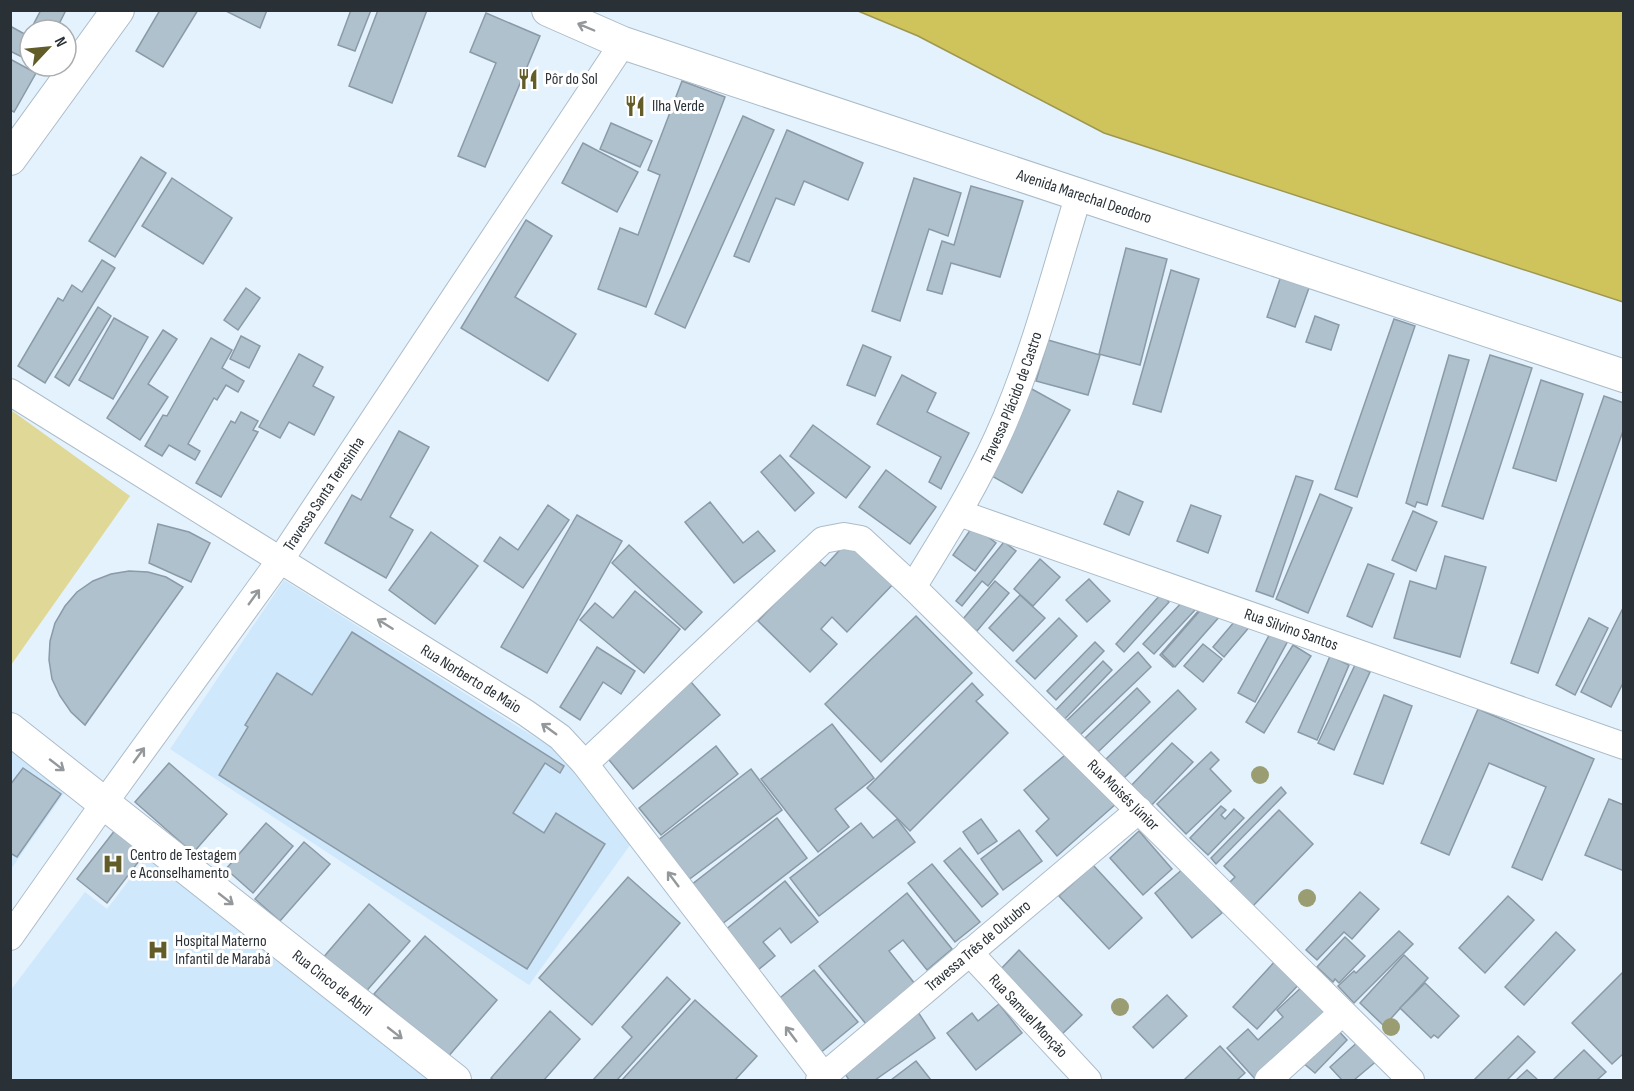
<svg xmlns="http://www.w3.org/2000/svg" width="1634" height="1091" viewBox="0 0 1634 1091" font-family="'Sofia Sans Condensed',sans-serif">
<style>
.built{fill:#cfe8fb}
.green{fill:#dfd897}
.water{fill:#cfc35c;stroke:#9e9751;stroke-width:1.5}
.building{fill:#b0c1ce;stroke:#8a9aa7;stroke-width:1.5}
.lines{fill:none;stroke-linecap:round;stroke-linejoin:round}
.minor-casing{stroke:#abbcc9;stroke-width:28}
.tertiary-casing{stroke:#abbcc9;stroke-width:34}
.minor{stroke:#fff;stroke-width:26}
.tertiary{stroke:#fff;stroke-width:32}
.tree{fill:#9a9c72}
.oneway{stroke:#94989a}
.labels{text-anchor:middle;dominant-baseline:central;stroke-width:6;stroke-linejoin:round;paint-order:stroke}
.poi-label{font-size:16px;fill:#2a3136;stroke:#fff;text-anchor:start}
.street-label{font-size:16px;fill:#2a3136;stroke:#fff}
</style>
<rect width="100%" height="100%" fill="#e4f2fd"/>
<g class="built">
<polygon points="284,580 571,760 633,841 529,985 170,749"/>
<polygon points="11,742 69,786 11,869"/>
<polygon points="149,854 445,1080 11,1080 10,991 85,892 107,909"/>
</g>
<polygon class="green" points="11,410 130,496 11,665"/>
<polygon class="water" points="858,11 1623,11 1623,302 1104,133 918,36"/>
<g class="building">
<polygon points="41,10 66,10 56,30 38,30 32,27"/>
<polygon points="160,10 198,10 163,67 136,51"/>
<polygon points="224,10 267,10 260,28"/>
<polygon points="351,10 371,10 355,51 338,45"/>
<polygon points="378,10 427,10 392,103 349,86"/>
<polygon points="486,13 540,36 485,167 458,156 496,63 470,52"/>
<polygon points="10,26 30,37 30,61 10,51"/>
<polygon points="10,59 36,73 14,112 10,110"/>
<polygon points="682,81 725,97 646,307 598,289 620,228 638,235 660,175 648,170"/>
<polygon points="743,116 774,130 685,328 655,314"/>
<polygon points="611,123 652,141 640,167 600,149"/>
<polygon points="787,130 863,163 848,200 804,181 794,205 776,198 749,262 734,256"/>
<polygon points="583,143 638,172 617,212 562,183"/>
<polygon points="141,157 166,173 115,257 89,241"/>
<polygon points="172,178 232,218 203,264 142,226"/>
<polygon points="914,178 961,193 948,236 929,229 900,321 872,311"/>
<polygon points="971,186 1023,201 1000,277 951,263 942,294 927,290 942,241 954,245"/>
<polygon points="526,220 552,236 515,297 576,334 548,381 461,328"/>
<polygon points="1126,248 1167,259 1140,365 1099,354"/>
<polygon points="102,260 115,268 45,383 18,366 58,298 63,301 72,285 82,292"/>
<polygon points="1171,270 1199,279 1161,412 1133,404"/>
<polygon points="1281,276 1310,285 1295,327 1267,317"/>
<polygon points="246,288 260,298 238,330 224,320"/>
<polygon points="98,307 111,316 69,386 55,377"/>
<polygon points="1315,316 1339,325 1331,350 1306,342"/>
<polygon points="114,318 148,337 113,399 79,380"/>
<polygon points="1394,319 1415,326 1357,497 1335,489"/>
<polygon points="163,330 177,339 148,384 168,397 140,440 107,418"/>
<polygon points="241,336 260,346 249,368 230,359"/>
<polygon points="211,338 232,350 222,368 244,381 238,392 226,385 217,400 214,398 188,444 200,451 195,460 169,445 162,456 145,446 163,415 167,416"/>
<polygon points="1048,340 1100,355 1088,395 1036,381"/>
<polygon points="863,345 891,357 875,396 847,385"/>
<polygon points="299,354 323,367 313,386 334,397 314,435 289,422 280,438 259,427"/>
<polygon points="1449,355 1469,360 1427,505 1417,502 1415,507 1406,503"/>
<polygon points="1490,355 1532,368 1483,519 1442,506"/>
<polygon points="902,375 936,393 927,412 969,433 941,489 929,482 941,457 877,424"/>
<polygon points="1541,380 1583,394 1556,481 1513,468"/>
<polygon points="1030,388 1070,410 1022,493 983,471"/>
<polygon points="1604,396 1624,403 1624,428 1538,673 1511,663"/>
<polygon points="241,412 258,421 253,430 258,432 221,497 196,483 231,421 235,423"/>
<polygon points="813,425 870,467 846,498 790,456"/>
<polygon points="399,431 429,447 390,517 413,530 386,578 325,543 352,495 361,500"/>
<polygon points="780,455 814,493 795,511 761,472"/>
<polygon points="886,470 936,507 910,544 859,507"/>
<polygon points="1296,476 1313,481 1273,597 1256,591"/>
<polygon points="1118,491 1143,502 1129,535 1104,524"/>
<polygon points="1320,494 1352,508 1308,613 1276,599"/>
<polygon points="710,502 743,543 758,531 775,551 734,583 685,522"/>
<polygon points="548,505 569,520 523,588 484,561 500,537 518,550"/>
<polygon points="1191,505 1221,516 1208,553 1177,541"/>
<polygon points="1413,511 1437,522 1416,571 1392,560"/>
<polygon points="577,515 622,541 547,673 501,647"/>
<polygon points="158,524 189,532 210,543 191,582 149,563"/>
<polygon points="973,526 996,543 975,571 953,555"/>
<polygon points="431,532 478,566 435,624 389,590"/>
<polygon points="848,541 897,580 847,632 832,617 821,629 837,644 810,672 758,621 817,559 825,566"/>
<polygon points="1004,542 1016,551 988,586 982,581 962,606 956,601"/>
<polygon points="629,545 702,612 685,630 612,563"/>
<polygon points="1445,556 1486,567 1460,657 1394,638 1410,581 1436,589"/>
<polygon points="1040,559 1060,577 1033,606 1014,589"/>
<polygon points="1368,564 1394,574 1372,627 1347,616"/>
<polygon points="129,571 148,572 166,577 183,587 85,725 71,712 60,696 52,679 49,660 50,641 55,623 65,606 77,592 93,581 111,574"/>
<polygon points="1089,579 1110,601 1087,622 1066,600"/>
<polygon points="995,581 1009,593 977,631 963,619"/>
<polygon points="635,591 680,629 644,673 580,620 595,603 613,618"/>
<polygon points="1161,594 1169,602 1124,652 1116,644"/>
<polygon points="1020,595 1045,618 1013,651 989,628"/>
<polygon points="1184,600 1195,610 1154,654 1143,644"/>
<polygon points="1206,602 1219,614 1173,667 1160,655"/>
<polygon points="1205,605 1220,616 1175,667 1162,654"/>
<polygon points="1624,606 1624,681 1611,707 1581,692"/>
<polygon points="1240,615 1251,625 1224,657 1213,647"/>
<polygon points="916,616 972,673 881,762 825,704"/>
<polygon points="1059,618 1077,636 1035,679 1016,661"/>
<polygon points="1589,618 1608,628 1575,695 1556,685"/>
<polygon points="1273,628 1290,637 1255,702 1238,693"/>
<polygon points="352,632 564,766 560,773 545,763 513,813 544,833 556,813 605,844 527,969 219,775 248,727 245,725 277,673 312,695"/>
<polygon points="1095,642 1104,651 1056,700 1047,691"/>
<polygon points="1203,644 1222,659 1203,682 1184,666"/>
<polygon points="1293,645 1311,656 1264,733 1246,722"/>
<polygon points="597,647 635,671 621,694 603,682 580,720 560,707"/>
<polygon points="1138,652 1151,667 1076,739 1062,725"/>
<polygon points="1330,656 1349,665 1317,740 1298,732"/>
<polygon points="1103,661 1112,670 1060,724 1051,715"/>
<polygon points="1355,665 1370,672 1334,750 1318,743"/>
<polygon points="691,682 720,715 633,789 605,755"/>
<polygon points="972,683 983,695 976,701 1008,733 910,831 867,788"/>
<polygon points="1137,688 1150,702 1098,752 1085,738"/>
<polygon points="1178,690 1196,709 1124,778 1106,759"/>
<polygon points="1384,695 1412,706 1383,784 1354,774"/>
<polygon points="1478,709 1594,759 1542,880 1512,867 1546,787 1489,763 1449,855 1421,843"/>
<polygon points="832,724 874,778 835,809 849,827 818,852 761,779"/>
<polygon points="1172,743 1193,762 1147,810 1127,790"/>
<polygon points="716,746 738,774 661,835 639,808"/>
<polygon points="1071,750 1117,803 1057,856 1036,831 1049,819 1024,790"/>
<polygon points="1211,752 1219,760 1210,769 1231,791 1186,834 1157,804"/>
<polygon points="169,763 227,814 193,853 135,802"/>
<polygon points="23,768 61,794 17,857 10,853 10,785"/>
<polygon points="751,769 782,810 687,881 657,841"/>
<polygon points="1281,787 1286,793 1216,864 1211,858"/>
<polygon points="1609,799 1624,805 1624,871 1585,855"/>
<polygon points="1221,806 1226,810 1221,815 1225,819 1234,809 1244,818 1208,855 1190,838"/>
<polygon points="1279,810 1313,844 1253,906 1229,883 1235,877 1224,866"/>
<polygon points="777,818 807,858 717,928 686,889"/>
<polygon points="897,819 915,842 819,916 790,878 861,823 873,838"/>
<polygon points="981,819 997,841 978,854 963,832"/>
<polygon points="266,823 293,846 253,893 226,869"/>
<polygon points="119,825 149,848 107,903 77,879"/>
<polygon points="1019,830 1042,861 1003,890 981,859"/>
<polygon points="1139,831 1172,869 1143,895 1110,858"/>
<polygon points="304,842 330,864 280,921 255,899"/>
<polygon points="960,848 998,894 982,907 944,861"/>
<polygon points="932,864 980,922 955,942 908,883"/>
<polygon points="1093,865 1142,918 1109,949 1059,896"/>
<polygon points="1184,868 1222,913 1192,938 1155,893"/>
<polygon points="628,877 680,923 592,1025 539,978"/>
<polygon points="785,881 818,922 791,943 780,928 763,942 775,956 752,975 719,935"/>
<polygon points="1360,892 1379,909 1352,939 1344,932 1317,960 1306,950"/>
<polygon points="907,893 952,949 927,970 903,940 889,951 915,984 866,1024 819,966"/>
<polygon points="1508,896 1534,920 1485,973 1459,948"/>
<polygon points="369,904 410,941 363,995 322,959"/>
<polygon points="1399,931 1413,944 1354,1003 1338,986 1354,971 1356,973"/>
<polygon points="1556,932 1575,950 1524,1005 1505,987"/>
<polygon points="425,936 497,1000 447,1058 374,994"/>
<polygon points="1345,937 1365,956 1339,983 1335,979 1333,982 1317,967"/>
<polygon points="1019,950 1082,1015 1060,1036 998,972"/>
<polygon points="1404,955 1428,978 1384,1026 1360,1003"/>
<polygon points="1278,958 1302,981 1257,1029 1233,1007"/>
<polygon points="814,970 858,1022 819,1054 776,1001"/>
<polygon points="1624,971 1624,1053 1612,1064 1572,1023"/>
<polygon points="667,977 690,999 617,1080 593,1080 632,1037 622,1027"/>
<polygon points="1425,983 1459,1016 1438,1038 1434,1035 1431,1038 1400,1008"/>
<polygon points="1305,984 1332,1014 1256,1080 1227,1048 1248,1029 1258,1040 1283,1017 1277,1010"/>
<polygon points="1167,995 1187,1016 1153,1048 1133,1027"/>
<polygon points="695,1000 757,1056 735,1080 622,1080"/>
<polygon points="999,1004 1022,1033 976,1070 947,1033 972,1013 978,1021"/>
<polygon points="550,1011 580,1039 544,1080 494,1080 491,1078"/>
<polygon points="918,1012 935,1038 875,1080 849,1080 840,1066"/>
<polygon points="1335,1027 1347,1040 1315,1073 1302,1062"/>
<polygon points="1518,1036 1535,1052 1507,1080 1474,1080"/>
<polygon points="1361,1039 1379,1059 1354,1080 1342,1080 1330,1067"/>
<polygon points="1220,1046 1245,1073 1237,1080 1186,1080 1185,1079"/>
<polygon points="1584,1050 1606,1072 1597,1080 1553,1080"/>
<polygon points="916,1061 931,1080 891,1080"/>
<polygon points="1527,1070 1538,1080 1516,1080"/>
</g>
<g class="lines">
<defs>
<g id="minor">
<path id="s1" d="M10,392L526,713L560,737L585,764L827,1080"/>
<path id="s2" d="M959,513L1624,746"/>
<path id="s3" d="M913,587C944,537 974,489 998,436C1033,359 1054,275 1079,194"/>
<path id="s4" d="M585,764L823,540L844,536L861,539L913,587L1411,1080"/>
<path id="s5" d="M10,937L105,802L281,559L623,43"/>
<path id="s6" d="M969,952L1088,1080"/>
<path id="s7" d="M819,1080L1139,810"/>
<polyline points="1268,1080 1342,1013"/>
</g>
<g id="tertiary">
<path id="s8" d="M548,10L623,43L1624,376"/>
<polyline points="10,159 118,10"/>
<path id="s9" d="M10,729L455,1080"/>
</g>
</defs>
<use href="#minor" class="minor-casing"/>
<use href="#tertiary" class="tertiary-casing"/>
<use href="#minor" class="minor"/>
<use href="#tertiary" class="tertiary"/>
</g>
<g class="tree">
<circle cx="1260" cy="775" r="9"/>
<circle cx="1307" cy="898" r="9"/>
<circle cx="1120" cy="1007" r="9"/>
<circle cx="1391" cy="1027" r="9"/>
</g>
<defs><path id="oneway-shaft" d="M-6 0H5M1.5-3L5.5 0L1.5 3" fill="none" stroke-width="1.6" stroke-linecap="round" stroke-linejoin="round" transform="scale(1.5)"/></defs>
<g class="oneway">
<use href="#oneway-shaft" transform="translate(586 27) rotate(-157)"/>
<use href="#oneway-shaft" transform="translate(254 597) rotate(-54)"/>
<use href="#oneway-shaft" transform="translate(385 624) rotate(-148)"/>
<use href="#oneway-shaft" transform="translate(549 729) rotate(-144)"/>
<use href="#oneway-shaft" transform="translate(139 755) rotate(-54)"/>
<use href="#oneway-shaft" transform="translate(57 765) rotate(38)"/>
<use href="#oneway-shaft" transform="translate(673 879) rotate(-127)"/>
<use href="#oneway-shaft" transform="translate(226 899) rotate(38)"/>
<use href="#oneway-shaft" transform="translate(395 1033) rotate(38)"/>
<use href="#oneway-shaft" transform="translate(791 1034) rotate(-127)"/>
</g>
<defs>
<symbol id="restaurant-bare" viewBox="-9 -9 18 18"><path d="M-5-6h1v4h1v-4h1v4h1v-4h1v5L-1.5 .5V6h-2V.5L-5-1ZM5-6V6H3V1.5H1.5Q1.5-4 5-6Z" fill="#625c28" stroke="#fff" stroke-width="2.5" paint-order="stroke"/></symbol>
<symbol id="hospital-bare" viewBox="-9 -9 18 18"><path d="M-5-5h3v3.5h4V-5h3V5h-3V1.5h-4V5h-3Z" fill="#625c28" stroke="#fff" stroke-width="2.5" paint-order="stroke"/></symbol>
</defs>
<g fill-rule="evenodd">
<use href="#restaurant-bare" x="513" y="64" width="30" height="30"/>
<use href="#restaurant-bare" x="620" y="91" width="30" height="30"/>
<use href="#hospital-bare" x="98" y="849" width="30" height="30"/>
<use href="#hospital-bare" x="143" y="935" width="30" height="30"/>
</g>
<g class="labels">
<g class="poi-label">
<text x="545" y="79">Pôr do Sol</text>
<text x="652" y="106">Ilha Verde</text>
<text x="130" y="855">Centro de Testagem<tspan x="130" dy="18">e Aconselhamento</tspan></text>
<text x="175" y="941">Hospital Materno<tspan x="175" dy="18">Infantil de Marabá</tspan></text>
</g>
<g class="street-label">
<text stroke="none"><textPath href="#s8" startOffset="568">Avenida Marechal Deodoro</textPath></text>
<text stroke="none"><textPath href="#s3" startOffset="214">Travessa Plácido de Castro</textPath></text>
<text stroke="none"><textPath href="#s5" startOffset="543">Travessa Santa Teresinha</textPath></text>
<text stroke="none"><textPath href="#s2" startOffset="352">Rua Silvino Santos</textPath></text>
<text stroke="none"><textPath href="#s1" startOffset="543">Rua Norberto de Maio</textPath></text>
<text stroke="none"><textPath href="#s4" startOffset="732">Rua Moisés Júnior</textPath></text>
<text stroke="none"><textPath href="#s7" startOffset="208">Travessa Três de Outubro</textPath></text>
<text stroke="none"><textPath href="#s9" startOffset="410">Rua Cinco de Abril</textPath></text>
<text stroke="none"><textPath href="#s6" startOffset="87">Rua Samuel Monção</textPath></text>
</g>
</g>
<rect width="1634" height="1091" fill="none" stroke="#2a3136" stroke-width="24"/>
<g transform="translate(48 48) rotate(64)"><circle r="28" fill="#ffffff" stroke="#aaadaf" stroke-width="1.5"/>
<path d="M0-4.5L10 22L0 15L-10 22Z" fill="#625c28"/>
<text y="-9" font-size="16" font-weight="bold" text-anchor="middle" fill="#2a3136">N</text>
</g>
</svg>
